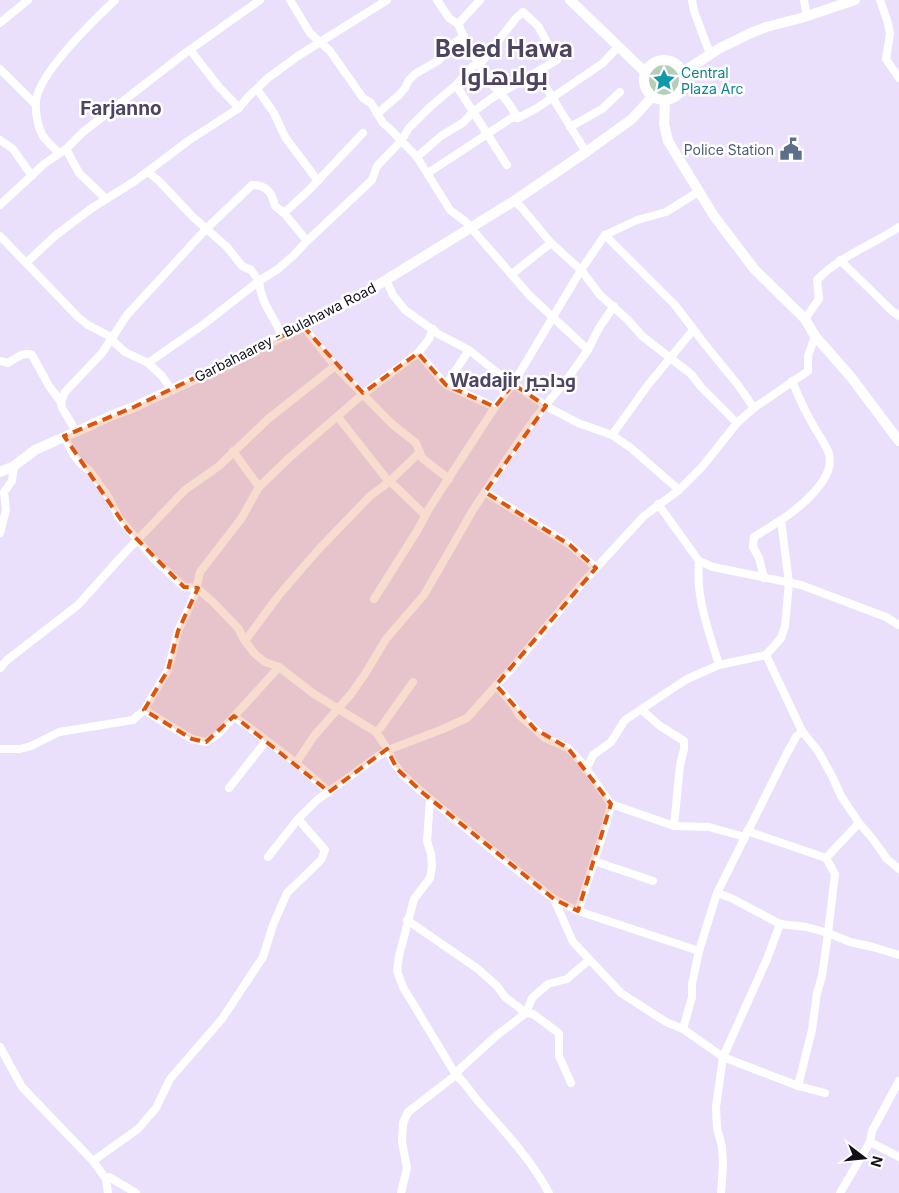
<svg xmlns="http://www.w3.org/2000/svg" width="899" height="1193" viewBox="0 0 899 1193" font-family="Inter,Cairo,sans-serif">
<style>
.green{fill:#b5ceb8}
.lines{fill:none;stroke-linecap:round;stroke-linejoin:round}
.minor{stroke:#fff;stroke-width:8}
.major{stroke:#fff;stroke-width:10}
.marked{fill:#dd550d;fill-opacity:0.2;stroke:#dd550d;stroke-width:4;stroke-dasharray:10 6;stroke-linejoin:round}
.labels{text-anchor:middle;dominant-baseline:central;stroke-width:5;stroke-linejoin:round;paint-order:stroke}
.culture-label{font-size:14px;fill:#0d838f;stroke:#fff;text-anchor:start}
.service-label{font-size:14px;fill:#4e5e75;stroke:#fff;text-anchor:end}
.street-label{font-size:14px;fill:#130e1a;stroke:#fff}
.district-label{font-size:19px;font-weight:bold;fill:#4e4360;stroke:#fff}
.town-label{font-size:24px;font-weight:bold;fill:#4e4360;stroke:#fff}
</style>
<rect width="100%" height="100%" fill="#eae0fc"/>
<circle class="green" cx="664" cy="80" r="15"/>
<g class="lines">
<g class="minor">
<polyline points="290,0 310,33 330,51 363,98 371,103 383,123 389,128 417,157 450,210 466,222 529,295 588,350"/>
<polyline points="437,0 449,18 458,24 468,46 490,82 507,101 518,118"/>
<polyline points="692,0 694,11 710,54"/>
<polyline points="804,0 807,17"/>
<polyline points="880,0 888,23 890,34 886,59 899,78"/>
<polyline points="0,23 28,0"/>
<polyline points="458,24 480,0"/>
<polyline points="190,50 219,87 239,108"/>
<polyline points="0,69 35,104"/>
<polyline points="540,71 544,84 586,152"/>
<polyline points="456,85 507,165"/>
<polyline points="257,89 274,113 285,137 318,181"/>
<polyline points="377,114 399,95 405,88 409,80 415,74 439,60 448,48 464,36"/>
<polyline points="570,127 602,109 620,92"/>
<polyline points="0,140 13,149 32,176"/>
<polyline points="66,149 79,173 106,199"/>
<path d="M59,153C54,148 47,142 43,136C38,128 35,112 36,102C37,75 95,19 115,0"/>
<polyline points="148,172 159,181 193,217 227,247 242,266 251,270 259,281 204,324 148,363"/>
<polyline points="428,173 513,117 518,118 537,108 603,63 618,47"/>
<polyline points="514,201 522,208 551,243 581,270 600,295 628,320 642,336 691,374 701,387 737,423"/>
<polyline points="0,205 44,164 66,149 83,132 184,54 260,0"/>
<polyline points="284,213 308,191 363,133"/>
<polyline points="605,235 675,305 703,342 738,385 754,408"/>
<polyline points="0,236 78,317 88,325 111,337 115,343 125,352 148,363 162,376 171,389"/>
<polyline points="840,260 892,311 899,316"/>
<polyline points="27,262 56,235 92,208 135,181 188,141 239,108 248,97 268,78 298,56 387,0"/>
<polyline points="512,274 551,243"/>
<polyline points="386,280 393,295 405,310 440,335 469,350 499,374 546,406 578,423 612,435 631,448 679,490"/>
<path d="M805,319L819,299L817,280C840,256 872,245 899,227"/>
<polyline points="303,326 335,366 392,424 416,443 422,458 449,479"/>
<path d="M282,337C275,316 261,306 259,281L278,269L294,255L307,241L372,180L377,166L401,141L409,128L430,107L456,85L473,66L480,64L516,18L523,12L538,26L557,60L492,98L473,112L464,122L441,136L417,157"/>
<polyline points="418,353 446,385 495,407"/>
<path d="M0,361L8,363C15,359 23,351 32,355L49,386L61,402"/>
<path d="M792,381C798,395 804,410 812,423C817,433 826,444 829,454C836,479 798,509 781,520L789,583L785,626L781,638L766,655L802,731L818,751L832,776L841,796L859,823L872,838L887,859L899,869"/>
<polyline points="446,385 469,350"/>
<polyline points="338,417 389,482 395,486 425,515"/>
<path d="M76,431L62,408L61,402L65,392L102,353L127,315L207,228L252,185C266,185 272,192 275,206L284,213L307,241"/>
<polyline points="612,435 648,385 693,330"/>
<polyline points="64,436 73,454 81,464 90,471 109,498 119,518 154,559 184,587 197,588 213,602 238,628 245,641 255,654 265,662 279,667 314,694 376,732 388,750 392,760 402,774 423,793 502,858 554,899 578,911 699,951"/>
<polyline points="233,451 259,487"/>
<polyline points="485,492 570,545 596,568"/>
<polyline points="658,504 699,561 713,567 801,585 886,617 899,625"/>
<polyline points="0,533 6,510 4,492 12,481 14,466"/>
<path d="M699,561C695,596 709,632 719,665"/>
<polyline points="764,578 759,558 753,547 754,537 781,520"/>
<polyline points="374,599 417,531 430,507 495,407 513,384 581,270 605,235 637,220 666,212 698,192"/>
<polyline points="245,641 279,595 318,550 370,496 389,482 420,452"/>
<polyline points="0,668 7,660 78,605 121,557 185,490 219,466 268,419 335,366"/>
<polyline points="496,685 514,706 519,715 535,729 545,738 568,748 582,763 611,804 606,824 578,911"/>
<polyline points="144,710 192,739 206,742 218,734 279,667"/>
<polyline points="642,710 660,726 684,741 684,749 680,765 674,826"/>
<polyline points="234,716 296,763 329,792"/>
<polyline points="376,732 381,727 413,682"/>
<polyline points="0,749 20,749 31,746 59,732 133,720 144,710 168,670 178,631 195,594 200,572 241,519 259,487 289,458 363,394 418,353 429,339 433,329"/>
<polyline points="296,763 314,736 351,694 365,674 386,639 424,595 473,510 508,457 536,417 568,378 588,350 599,328 614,306"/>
<polyline points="586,770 593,755 611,742 625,720 687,679 719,665 766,655"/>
<polyline points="229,788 266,741"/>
<polyline points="611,804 674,826 709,827 745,837"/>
<polyline points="747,831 826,858"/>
<polyline points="268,857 298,819 317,800 378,756 388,750 443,729 467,718 511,669 584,581 644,516 679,490 702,467 737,423 754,408 808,371 808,356 815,336"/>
<polyline points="594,861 653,881"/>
<polyline points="717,893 731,898 780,924 807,927 828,933 850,942 873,947 899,955"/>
<polyline points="554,899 573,942 621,993 666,1022 683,1029 723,1057 798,1086 825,1093"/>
<polyline points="407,920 478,969 497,986 505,997 526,1013 533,1014 556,1031 559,1034 559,1056 571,1083"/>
<polyline points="683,1029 692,997 692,984 699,951 717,893 787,753 796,737 802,731"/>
<polyline points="0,1047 22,1087 93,1161 106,1179 108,1193"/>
<polyline points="798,1086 812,1030 817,993 822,976 828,933 835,874 826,858 859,823"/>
<polyline points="870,1142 899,1157"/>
<polyline points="93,1161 138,1129 156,1108 170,1079 222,1019 263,957 273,925 287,893 321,860 325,850 298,819"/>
<polyline points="106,1179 109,1177 136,1193"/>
<polyline points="401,1193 407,1168 402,1142 403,1123 408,1112 456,1075 403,987 397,971 399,956 414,899 430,878 432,866 431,854 427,841 430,799"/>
<path d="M549,1193C531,1159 503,1130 478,1101C470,1092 465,1082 456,1075L460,1069L496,1036L526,1013L532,998L548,984L567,979L589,960"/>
<polyline points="721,1193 723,1164 722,1147 717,1128 716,1107 723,1057 767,959 780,924"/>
<polyline points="840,1193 870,1142 872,1131 899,1081"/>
</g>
<g class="major">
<polyline points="570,0 645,72"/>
<circle cx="664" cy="80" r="20"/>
<polyline points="683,72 720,48 751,33 766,27 801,18 855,0"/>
<polyline points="665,101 664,124 668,141 714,216 755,270 805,319 815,336 851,377 899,441"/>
<polyline points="0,472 14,466 35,450 113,415 134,407 199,377 303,326 368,291 514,201 586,152 632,119 652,97"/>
</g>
</g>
<path class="marked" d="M303,326L363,393L418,353L446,385L495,407L513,384L546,406L485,492L570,545L596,568L496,685L535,729L568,748L611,804L578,911L554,899L423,793L397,769L387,749L329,792L234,716L206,742L192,739L144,710L168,670L178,631L198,588L184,587L128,530L64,436L134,407Z"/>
<defs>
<symbol id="sight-bare" viewBox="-9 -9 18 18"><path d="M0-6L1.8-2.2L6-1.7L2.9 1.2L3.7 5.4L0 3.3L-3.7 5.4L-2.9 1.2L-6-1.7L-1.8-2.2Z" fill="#0f9aa8" stroke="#fff" stroke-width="2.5" paint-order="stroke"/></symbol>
<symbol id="civic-bare" viewBox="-9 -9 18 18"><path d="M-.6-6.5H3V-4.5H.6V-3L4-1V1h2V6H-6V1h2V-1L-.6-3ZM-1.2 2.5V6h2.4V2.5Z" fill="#5c6f8a" stroke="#fff" stroke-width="2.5" paint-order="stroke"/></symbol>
</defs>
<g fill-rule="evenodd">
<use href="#sight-bare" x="648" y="64" width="32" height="32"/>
<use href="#civic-bare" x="775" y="133" width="32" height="32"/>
</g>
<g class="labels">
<g class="culture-label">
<text x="681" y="72">Central<tspan x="681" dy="16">Plaza Arc</tspan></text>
</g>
<g class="service-label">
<text x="774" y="149">Police Station</text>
</g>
<g class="street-label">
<text transform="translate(285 332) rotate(-27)">Garbahaarey - Bulahawa Road</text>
</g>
<g class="district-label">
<text x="121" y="108">Farjanno</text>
<text x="513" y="380">Wadajir وداجير</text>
</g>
<g class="town-label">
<text x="504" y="48">Beled Hawa<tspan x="504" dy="28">بولاهاوا</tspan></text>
</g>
</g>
<g transform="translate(864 1158) rotate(106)" stroke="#ffffff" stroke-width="4" paint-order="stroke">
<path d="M0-4L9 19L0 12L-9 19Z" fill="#130e1a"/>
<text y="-8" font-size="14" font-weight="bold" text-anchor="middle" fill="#130e1a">N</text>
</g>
</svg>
